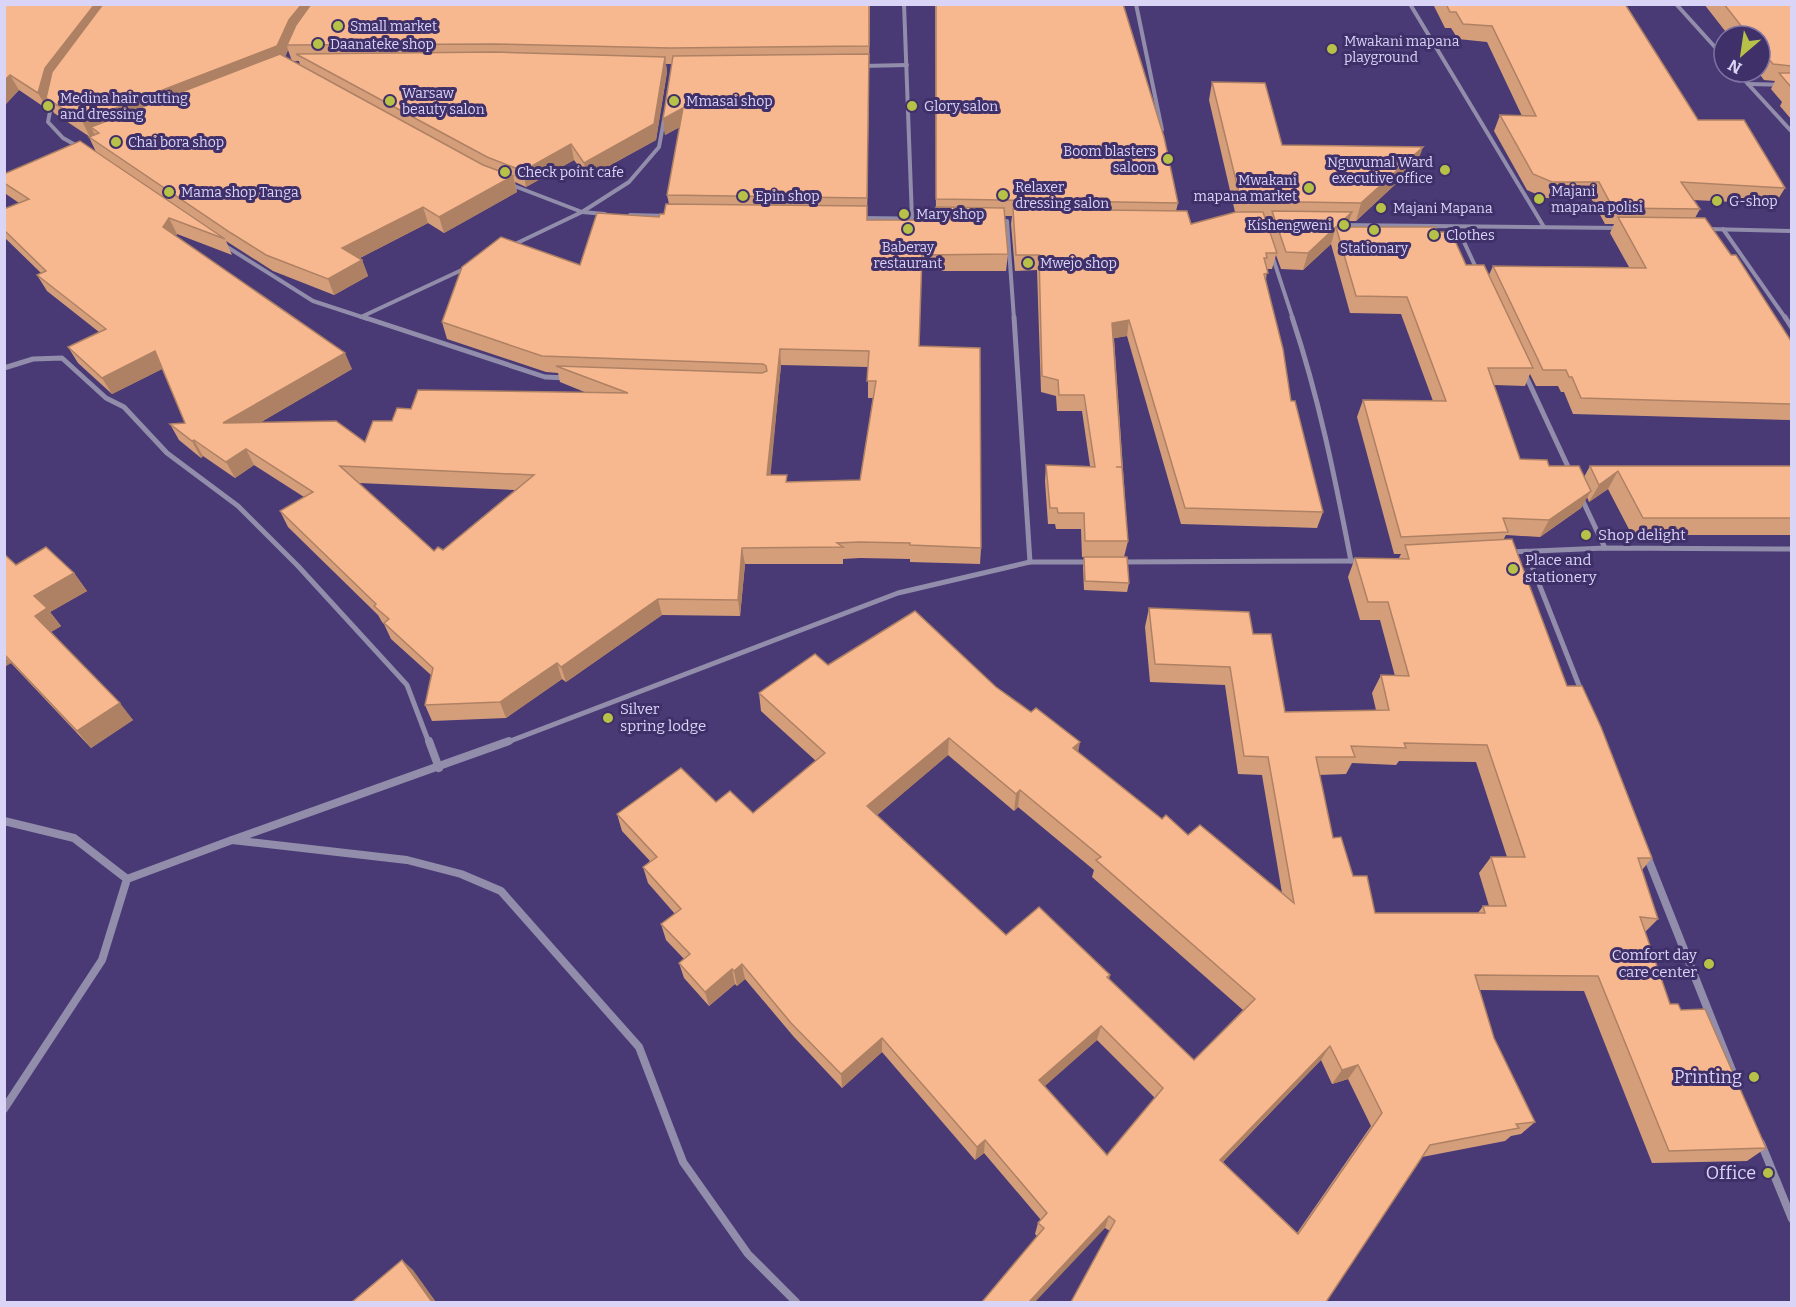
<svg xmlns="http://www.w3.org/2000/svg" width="1796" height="1307" viewBox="0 0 1796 1307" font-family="Bitter,serif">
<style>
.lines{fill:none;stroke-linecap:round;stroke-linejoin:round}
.street-far2{stroke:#928daa;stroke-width:4}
.street-far1{stroke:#928daa;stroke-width:5}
.street{stroke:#928daa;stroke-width:8}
.wall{fill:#d59e7b;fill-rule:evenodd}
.shaded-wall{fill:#ae8164}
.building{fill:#f8b88f;stroke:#ae8164;stroke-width:1.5;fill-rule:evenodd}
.poi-dot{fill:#b8c147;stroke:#3f3069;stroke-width:2}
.labels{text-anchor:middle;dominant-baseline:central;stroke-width:6;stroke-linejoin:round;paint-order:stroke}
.far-poi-label{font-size:14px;fill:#dad4f7;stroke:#3f3069;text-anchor:start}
.poi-label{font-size:15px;fill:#dad4f7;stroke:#3f3069;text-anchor:start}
.near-poi-label{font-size:18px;fill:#dad4f7;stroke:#3f3069;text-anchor:end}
</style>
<rect width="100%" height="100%" fill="#493a75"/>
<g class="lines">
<g class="street-far2">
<polyline points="904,4 912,219"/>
<polyline points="1136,4 1162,130"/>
<polyline points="1410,4 1544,227"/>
<polyline points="1676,4 1724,57"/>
<polyline points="863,66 907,65"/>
<polyline points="1737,72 1792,132"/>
<polyline points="1748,84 1792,85"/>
<polyline points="52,101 48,122 63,138 79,147"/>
<polyline points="509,184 582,212 605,214"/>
<polyline points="630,215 668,216"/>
<polyline points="861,218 944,219"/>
<polyline points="1007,221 1014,319"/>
<polyline points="1341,225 1619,228"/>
<polyline points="1457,227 1477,270"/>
<polyline points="1707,229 1792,231"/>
<polyline points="1723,229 1786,319"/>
<polyline points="224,245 313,301 368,319"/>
<polyline points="513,245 582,212 629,182 659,147 665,114"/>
<polyline points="1272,255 1293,319"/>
<polyline points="361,317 466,268"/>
</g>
<g class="street-far1">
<polyline points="363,317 545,377 567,378"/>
<polyline points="1014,317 1030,562"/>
<path d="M1292,317C1319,398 1335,478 1351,561"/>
<polyline points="1785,317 1792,328"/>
<polyline points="4,368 33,359 62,358 106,398 124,407 167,453 238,506 298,566 407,685 429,743"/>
<polyline points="1525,374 1570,471"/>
<polyline points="1581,497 1605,548"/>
<polyline points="1526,551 1582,693"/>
<polyline points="1510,552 1605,548 1792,549"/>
<polyline points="1120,562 1359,561"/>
<polyline points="505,743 898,593 1030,562 1089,562"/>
</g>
<g class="street">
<polyline points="429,741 439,768"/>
<polyline points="4,821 74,838 127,879 102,960 4,1109"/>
<polyline points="232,840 509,741"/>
<polyline points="1647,856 1737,1083"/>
<polyline points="127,879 232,840 407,860 461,874 501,891 639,1047 683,1162 748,1254 796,1302"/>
<polyline points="1761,1143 1792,1219"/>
</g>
</g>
<g class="wall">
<path d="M4,4H870L867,220H936L935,4L1178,203L1176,211L1191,224L1235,212L1209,100L1212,82L1282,145L1417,164L1356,221H1349L1348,227L1438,232L1466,265L1489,275L1493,266L1629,267L1610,233L1614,224H1605L1591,198H1545L1527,190L1494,131L1500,115L1522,116L1487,42L1458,39L1451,28H1445L1433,4H1625L1698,120L1785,188L1775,204L1693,200L1700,209L1695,218L1731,255L1791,341V420L1573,414L1564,392H1561L1558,386H1536L1530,374L1525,386L1494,385L1520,459L1549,466L1584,477L1590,466H1791V535H1632L1608,489L1589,502L1587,497L1581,508L1540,537L1506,535L1503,540L1567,686L1652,858L1642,870L1658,919L1645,932L1670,1004L1681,1010L1766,1148L1747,1161L1652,1163L1584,991L1479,990L1494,1038L1535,1122L1521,1134L1511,1136L1505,1141L1422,1157L1326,1302L1110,1231L1105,1228L1037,1236L1035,1234L1038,1223L1041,1220L984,1153L975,1160L882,1052L842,1088L794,1037L745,979L737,986L735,984L709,1006L684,978L679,963L684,959L666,940L661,924L675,914L648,883L643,867L650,861L622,831L617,814L716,802L753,813L816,761L761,711L759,693L828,665L996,687L1162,819L1282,893L1262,775L1238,774L1225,685L1150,682L1145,627L1149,608L1253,634L1285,712L1376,710L1372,693L1381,675L1395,676L1380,620H1360L1348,577L1355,558H1399L1401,554H1394L1357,417L1363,400L1433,401L1401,314L1350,313L1331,244L1303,270L1281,269L1276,255L1272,269H1267L1266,280L1291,401L1323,512L1317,528L1181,524L1127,336L1114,338L1128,541L1124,557H1082L1081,529H1056L1055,524H1048L1045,481L1046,465L1090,466L1082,411H1057L1056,396L1041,392L1037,270L1015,271L1011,224L1012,216H1005L1008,254L1006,271H921L919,346L981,548L980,564L910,562V559L860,558L843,559V564H745L740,616L662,615L566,682L562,679L506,718L432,721L425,705L431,675L391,639L384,624L382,622L378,615L288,527L280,511L304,497L254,465L235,478L203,456L201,458L179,440L170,424L185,423L162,369L112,394L78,363L68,347L99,332L47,291L37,275L41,273L4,237V209L19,203L6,194L4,192V174L96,152L89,137H90L54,113L48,102L47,109L19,90L4,106ZM288,50L292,61H299L300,65L285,57ZM666,64H672L663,119L665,135L680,127L667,195L669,204L664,214L580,265L442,322L447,339L546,372L558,373L560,382L587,393L411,409L392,421L365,442L261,422L352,369L176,236L177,234L232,255L226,241L273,271L334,295L368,276L362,260L360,258L428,223L444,233L517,192L515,182L526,187L574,160L587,178L656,140L667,72ZM1265,220H1270L1268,227ZM781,365L868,367V398H873L860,480L787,482L770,475ZM359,483L515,490L443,550L434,551ZM948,755L1014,811L1018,807L1094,870L1092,877L1243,1010L1194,1060L1109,979L1110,975L1006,935L877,815ZM1399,761L1476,762L1507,857H1491L1479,873L1489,906H1483L1478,913H1375L1353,876L1333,838L1319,775L1346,774L1352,763L1396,765ZM1097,1040L1155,1098L1107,1155L1044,1086ZM1321,1060L1332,1084L1348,1079L1371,1126L1297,1233L1223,1162Z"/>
<polygon points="1704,4 1791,4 1791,119 1780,106 1782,102 1771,89 1775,81 1764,80 1758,72 1760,72 1760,36 1729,36"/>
<polygon points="4,554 16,565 74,573 87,591 50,612 61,626 51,632 133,720 91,748 11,663 4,667"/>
<polygon points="1084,557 1129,583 1127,592 1084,590 1083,567"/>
</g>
<g class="shaded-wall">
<polygon points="95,4 113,4 46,98 48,102 47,109 38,93 45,68"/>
<polygon points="302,4 319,4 287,45 288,50 283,62 91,127 95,135 90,137 82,121 289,20"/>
<polygon points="869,54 869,70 867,214 867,198"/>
<polygon points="665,57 667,72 656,140 587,178 584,163"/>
<polygon points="10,75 19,90 4,106 4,81"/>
<polygon points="683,108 685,124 665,135 663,119"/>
<polygon points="571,144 574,160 526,187 523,171"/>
<polygon points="1423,147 1417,164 1356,221 1361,203"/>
<polygon points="513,176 517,192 444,233 439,217"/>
<polygon points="423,207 428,223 348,264 342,248"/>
<polygon points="1352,212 1347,229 1336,228"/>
<polygon points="169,218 177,234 171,244 163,227"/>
<polygon points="1336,227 1331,244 1303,270 1308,253"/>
<polygon points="362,260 368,276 334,295 328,279"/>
<polygon points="1129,320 1127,336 1110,339 1112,323"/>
<polygon points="780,349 781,365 769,492 767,475"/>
<polygon points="155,351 164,368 112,394 102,378"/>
<polygon points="345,353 352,369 232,439 223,423"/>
<polygon points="194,440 203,456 201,458 192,441"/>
<polygon points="246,449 254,465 235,478 226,462"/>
<polygon points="1618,471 1608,489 1589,502 1599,485"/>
<polygon points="1591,491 1581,508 1540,537 1549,520"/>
<polygon points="742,548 745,564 740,616 738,600"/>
<polygon points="74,573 87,591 50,612 61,626 49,633 35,616 34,596"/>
<polygon points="658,599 662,615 566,682 561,667"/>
<polygon points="4,656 11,663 4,667"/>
<polygon points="557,663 562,679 506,718 500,702"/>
<polygon points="120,703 133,720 91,748 77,731"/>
<polygon points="949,738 948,755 868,823 867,806"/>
<polygon points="1080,742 1077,759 1073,748"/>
<polygon points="1020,790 1018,807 1014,811 1016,794"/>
<polygon points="742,964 745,979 737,986 734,971"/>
<polygon points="732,969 735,984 709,1006 705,992"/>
<polygon points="1101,1026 1097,1040 1036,1094 1039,1080"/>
<polygon points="882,1038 882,1052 842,1088 841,1074"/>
<polygon points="1330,1046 1321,1060 1213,1172 1220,1160"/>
<polygon points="1358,1065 1348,1079 1332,1084 1342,1070"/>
<polygon points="985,1140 984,1153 975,1160 977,1147"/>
<polygon points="1109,1216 1105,1228 1035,1302 1029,1302"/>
<polygon points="402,1260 413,1270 436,1302 432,1302"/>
</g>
<g class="building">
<polygon points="4,4 95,4 45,68 38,93 10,75 4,81"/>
<polygon points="103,4 302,4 289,20 277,46 82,121 46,98 52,72"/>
<polygon points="311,4 869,4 869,46 670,48 495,44 287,45 296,25"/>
<polygon points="936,4 1123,4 1164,137 1178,203 936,199"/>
<polygon points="1446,4 1625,4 1698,120 1744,120 1785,188 1681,182 1700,209 1613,208 1599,182 1552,182 1533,174 1500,115 1536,116 1492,26 1463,24 1456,12 1450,12"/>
<polygon points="1724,4 1791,4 1791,66 1773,64 1760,49 1760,36 1749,36"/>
<polygon points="495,52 665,57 654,124 584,163 571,144 523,171 487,157 296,54"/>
<polygon points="280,54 483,165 513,176 439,217 423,207 342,248 362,260 328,279 266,255 231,233 89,137 99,133 91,127"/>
<polygon points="869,54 867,198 667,195 683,108 663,119 673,56"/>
<polygon points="1779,73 1791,73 1791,87"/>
<polygon points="1212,82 1265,83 1282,145 1423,147 1361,203 1241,201"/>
<path d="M80,141L225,239L169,218L163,227L345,353L223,423L336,421L365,442L373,421H392L397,408L411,409L418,390L628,393L556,366L762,373L767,371L766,366L763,364L542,356L442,322L462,267L501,237L580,265L597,213L659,217L660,214H664L666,204L867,206V220H936V207L1004,208L1008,254L922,255L919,346L980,348L981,548L910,545V543L860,542L837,543L843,547L742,548L738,600L658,599L561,667L557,663L500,702L425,705L433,668L384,623L389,619L374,606L376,604L280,511L313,492L246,449L226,462L194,440L192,441L170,424L185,423L155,351L102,378L68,347L106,329L37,275L46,271L4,230V209L29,199L4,183V174ZM780,349L869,351L867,381H876L860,480L786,482L787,475H767ZM340,466L534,475L443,550L438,547L434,551Z"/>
<polygon points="1013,209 1187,211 1191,224 1236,212 1263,212 1277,253 1266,253 1267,258 1264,258 1268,273 1264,274 1283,349 1291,401 1295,401 1323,512 1185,508 1129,320 1112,323 1122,467 1116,467 1122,467 1128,541 1085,541 1084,513 1058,513 1057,508 1050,508 1046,465 1095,467 1084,395 1059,395 1058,380 1042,376 1039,255 1016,255"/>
<polygon points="1272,211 1352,212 1336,227 1436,227 1438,232 1451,232 1466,265 1484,265 1533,368 1488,368 1520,459 1547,460 1549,466 1579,466 1591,491 1549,520 1503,518 1508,532 1401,537 1363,400 1446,401 1407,297 1356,296 1336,227 1308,253 1286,252"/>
<polygon points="1618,217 1705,218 1731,255 1736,255 1791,341 1791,404 1581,398 1572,377 1569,377 1566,370 1543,370 1493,266 1646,268"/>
<polygon points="1590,466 1791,466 1791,518 1643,518 1618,471 1599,485"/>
<path d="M1512,539L1567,686H1582L1601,727L1652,858H1638L1658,919L1640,917L1670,1004H1678L1681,1010L1705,1009L1766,1148L1669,1151L1598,976L1475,975L1494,1038L1535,1122L1516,1124L1519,1128L1430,1145L1326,1302H1071L1115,1221L1109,1216L1029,1302H982L1044,1228L1038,1223L1047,1213L985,1140L977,1147L882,1038L841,1074L791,1023L742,964L734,971L732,969L705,992L679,963L690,954L661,924L681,909L643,867L657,857L617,814L681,768L716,802L730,791L753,813L825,753L759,693L815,654L828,665L915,611L996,687L1031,712L1036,708L1080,742L1073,748L1162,819L1166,815L1188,835L1200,825L1294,903L1268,757L1244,756L1230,667L1155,664L1149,608L1249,612L1253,634H1271L1285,712L1389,710L1381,675L1409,676L1388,602H1368L1355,558L1409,559L1405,545ZM949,738L1016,794L1020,790L1101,857L1096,860L1255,999L1194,1060L1107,977L1110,975L1039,907L1006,935L867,806ZM1404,743L1487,745L1525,857H1491L1506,906H1483L1485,913H1375L1367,876H1353L1341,837L1333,838L1316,757H1355L1351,746L1406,748ZM1101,1026L1163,1088L1107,1155L1039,1080ZM1330,1046L1342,1070L1358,1065L1382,1113L1298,1234L1220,1160Z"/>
<polygon points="46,547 74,573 34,596 47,608 35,616 120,703 77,731 4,654 4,554 16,565"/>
<polygon points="1084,557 1127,557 1129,583 1085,581"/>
<polygon points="402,1260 432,1302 352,1302"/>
</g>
<g class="poi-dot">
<circle cx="338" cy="26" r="6"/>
<circle cx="318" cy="44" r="6"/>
<circle cx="1332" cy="49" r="6"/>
<circle cx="390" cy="101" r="6"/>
<circle cx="674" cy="101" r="6"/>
<circle cx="48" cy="106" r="6"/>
<circle cx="912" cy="106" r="6"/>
<circle cx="116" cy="142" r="6"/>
<circle cx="1168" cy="159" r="6"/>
<circle cx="1445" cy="170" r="6"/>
<circle cx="505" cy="172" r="6"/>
<circle cx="1309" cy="188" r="6"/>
<circle cx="169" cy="192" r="6"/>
<circle cx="1003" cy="195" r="6"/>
<circle cx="743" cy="196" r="6"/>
<circle cx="1539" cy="199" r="6"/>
<circle cx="1717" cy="201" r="6"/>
<circle cx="1381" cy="208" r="6"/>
<circle cx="904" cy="214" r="6"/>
<circle cx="1344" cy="225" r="6"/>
<circle cx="908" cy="229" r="6"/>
<circle cx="1374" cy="230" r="6"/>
<circle cx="1434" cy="235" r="6"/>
<circle cx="1028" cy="263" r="6"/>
<circle cx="1586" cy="535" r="6"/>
<circle cx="1513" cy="569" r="6"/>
<circle cx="608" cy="718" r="6"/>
<circle cx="1709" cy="964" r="6"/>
<circle cx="1754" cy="1077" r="6"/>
<circle cx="1768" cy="1173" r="6"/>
</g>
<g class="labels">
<g class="far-poi-label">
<text x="350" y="26">Small market</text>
<text x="1344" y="41">Mwakani mapana<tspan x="1344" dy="16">playground</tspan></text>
<text x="330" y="44">Daanateke shop</text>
<text x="402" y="93">Warsaw<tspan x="402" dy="16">beauty salon</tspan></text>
<text x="60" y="98">Medina hair cutting<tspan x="60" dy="16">and dressing</tspan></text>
<text x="686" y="101">Mmasai shop</text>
<text x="924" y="106">Glory salon</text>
<text x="128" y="142">Chai bora shop</text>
<text x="1156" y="151" text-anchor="end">Boom blasters<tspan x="1156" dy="16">saloon</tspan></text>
<text x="1433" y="162" text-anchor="end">Nguvumal Ward<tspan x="1433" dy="16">executive office</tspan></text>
<text x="517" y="172">Check point cafe</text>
<text x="1297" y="180" text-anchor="end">Mwakani<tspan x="1297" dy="16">mapana market</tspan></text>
<text x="1015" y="187">Relaxer<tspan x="1015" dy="16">dressing salon</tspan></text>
<text x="1551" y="191">Majani<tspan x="1551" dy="16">mapana polisi</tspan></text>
<text x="181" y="192">Mama shop Tanga</text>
<text x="755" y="196">Epin shop</text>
<text x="1729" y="201">G-shop</text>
<text x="1393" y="208">Majani Mapana</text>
<text x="916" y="214">Mary shop</text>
<text x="1332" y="225" text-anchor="end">Kishengweni</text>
<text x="1446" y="235">Clothes</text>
<text x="908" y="247" text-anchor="middle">Baberay<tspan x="908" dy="16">restaurant</tspan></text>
<text x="1374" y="248" text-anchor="middle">Stationary</text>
<text x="1040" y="263">Mwejo shop</text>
</g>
<g class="poi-label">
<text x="1598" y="535">Shop delight</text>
<text x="1525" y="560">Place and<tspan x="1525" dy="17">stationery</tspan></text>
<text x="620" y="709">Silver<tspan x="620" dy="17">spring lodge</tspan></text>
<text x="1697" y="955" text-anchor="end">Comfort day<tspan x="1697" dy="17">care center</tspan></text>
</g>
<g class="near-poi-label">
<text x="1742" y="1077">Printing</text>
<text x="1756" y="1173">Office</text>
</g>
</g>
<rect width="1796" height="1307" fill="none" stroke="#dad4f7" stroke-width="12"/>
<g transform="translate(1742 54) rotate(209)"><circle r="28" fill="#3f3069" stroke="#7d72a2" stroke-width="1.5"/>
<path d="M0-4.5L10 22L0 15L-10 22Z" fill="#b8c147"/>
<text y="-9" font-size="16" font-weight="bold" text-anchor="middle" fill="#dad4f7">N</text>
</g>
</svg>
